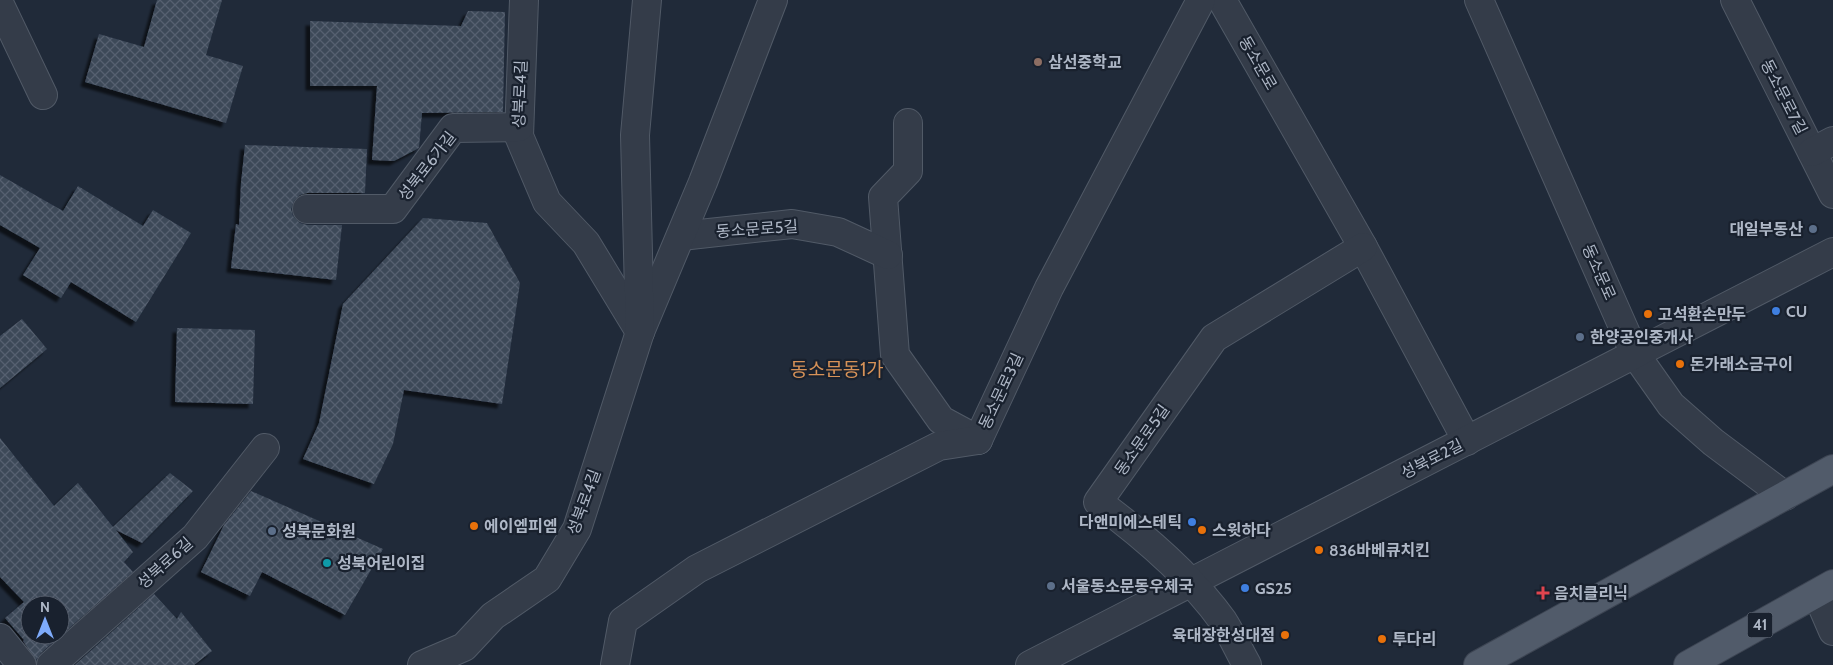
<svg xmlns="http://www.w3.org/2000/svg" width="1833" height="665" viewBox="0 0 1833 665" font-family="Cabin,'Noto Sans KR',sans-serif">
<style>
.building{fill:url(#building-cross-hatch);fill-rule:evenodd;filter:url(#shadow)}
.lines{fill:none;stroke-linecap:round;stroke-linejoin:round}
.minor-casing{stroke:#515a67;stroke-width:30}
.tertiary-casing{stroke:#515a67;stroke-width:30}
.primary-casing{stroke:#3d4553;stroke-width:30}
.minor{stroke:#343c49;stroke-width:28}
.tertiary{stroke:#343c49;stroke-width:28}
.primary{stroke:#515b6a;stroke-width:28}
.education-dot{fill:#8d6e63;stroke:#19212e;stroke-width:2}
.service-dot{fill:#5c6f8a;stroke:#19212e;stroke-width:2}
.shop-dot{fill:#3f7fe0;stroke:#19212e;stroke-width:2}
.food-dot{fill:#e8710a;stroke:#19212e;stroke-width:2}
.culture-dot{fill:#0f9aa8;stroke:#19212e;stroke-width:2}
.health-dot{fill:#e0444e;stroke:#19212e;stroke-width:2}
.labels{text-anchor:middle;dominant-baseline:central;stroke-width:4.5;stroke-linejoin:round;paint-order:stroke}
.shield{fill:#19212e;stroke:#818a98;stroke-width:1}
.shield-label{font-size:15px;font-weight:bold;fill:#aeb7c6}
.poi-label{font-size:16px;font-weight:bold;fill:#aeb7c6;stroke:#19212e;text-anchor:start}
.street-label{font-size:16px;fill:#aeb7c6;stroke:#19212e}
.quarter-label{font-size:19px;fill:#d79258;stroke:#19212e}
</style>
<defs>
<pattern id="building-cross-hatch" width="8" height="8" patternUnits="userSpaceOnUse" patternTransform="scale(1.25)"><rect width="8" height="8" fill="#3c4859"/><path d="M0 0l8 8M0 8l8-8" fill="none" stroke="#56606f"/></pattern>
<filter id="shadow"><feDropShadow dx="-4.5" dy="4.5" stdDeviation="1" flood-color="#0009"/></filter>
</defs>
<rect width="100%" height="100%" fill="#202a39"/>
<g class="building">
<polygon points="157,0 222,0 206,55 243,66 226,123 85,82 99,34 144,47"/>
<polygon points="468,11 505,12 503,112 422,113 419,148 394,161 372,160 377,86 310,86 310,21 461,26"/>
<polygon points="245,145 367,149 365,193 307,193 300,195 294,201 291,209 293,216 300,223 307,225 342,225 336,280 231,268 236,224 239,225 241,183"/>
<polygon points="0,175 63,211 78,186 143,226 153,210 191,233 136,322 71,282 61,298 23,275 40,248 0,225"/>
<polygon points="423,218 487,223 520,283 502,404 404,390 393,444 374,484 303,459 319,423 343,304"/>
<polygon points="22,319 47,349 0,388 0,336"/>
<polygon points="177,328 255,330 253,404 175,402"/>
<path d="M0,438L54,506L78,483L113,527L170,473L193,491L142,543L116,530L133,552L124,562L133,572L41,653L36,660L23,641L24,640L5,618L24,602L0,577ZM30,605H60V635H30Z"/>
<polygon points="251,491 383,549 345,615 262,572 250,596 201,572 224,525"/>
<polygon points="154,594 177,619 181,612 212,651 194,665 75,665"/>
</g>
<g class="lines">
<defs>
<g id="minor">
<polyline points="524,0 519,136 547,202 586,243 640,332"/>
<polyline points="1222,0 1363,247 1467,441"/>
<polyline points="1479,0 1635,354 1671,405 1713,442 1785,496"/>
<polyline points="1735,0 1833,194"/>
<polyline points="0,5 43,95"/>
<polyline points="908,123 908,171 883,197 895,355 941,420 978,440"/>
<polyline points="1812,152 1833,141"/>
<polyline points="307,209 393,209 453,128 519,127"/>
<polyline points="681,236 792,224 838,232 888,255"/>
<polyline points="640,332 703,182 773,0"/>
<polyline points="978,440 1049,288 1201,0"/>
<polyline points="1817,594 1833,631"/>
<polyline points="0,638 22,665"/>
<polyline points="51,665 195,537 265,448"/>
<polyline points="615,665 623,621 697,569 939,446 978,440"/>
<polyline points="1030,665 1833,252"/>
<path d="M1247,665C1239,651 1232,635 1223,621C1190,575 1144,536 1098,502L1214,338L1363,247"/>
</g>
<polyline id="tertiary" points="422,665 464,647 493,616 547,579 577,529 640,332 635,135 647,0"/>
<g id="primary">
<polyline points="1478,665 1833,469"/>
<polyline points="1688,665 1833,584"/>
</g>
</defs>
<use href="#minor" class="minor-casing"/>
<use href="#tertiary" class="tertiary-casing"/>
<use href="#primary" class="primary-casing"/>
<use href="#minor" class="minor"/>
<use href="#tertiary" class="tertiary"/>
<use href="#primary" class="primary"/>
</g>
<circle class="education-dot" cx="1038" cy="62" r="5"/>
<g class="service-dot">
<circle cx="1813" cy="229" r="5"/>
<circle cx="1580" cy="337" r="5"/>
<circle cx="272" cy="531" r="5"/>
<circle cx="1051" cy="586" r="5"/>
</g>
<g class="shop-dot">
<circle cx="1776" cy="311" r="5"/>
<circle cx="1192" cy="522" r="5"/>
<circle cx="1245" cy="588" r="5"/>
</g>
<g class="food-dot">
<circle cx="1648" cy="314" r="5"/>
<circle cx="1680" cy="364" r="5"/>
<circle cx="474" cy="526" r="5"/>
<circle cx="1202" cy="530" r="5"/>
<circle cx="1319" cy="550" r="5"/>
<circle cx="1285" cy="635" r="5"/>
<circle cx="1382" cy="639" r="5"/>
</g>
<circle class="culture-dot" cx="327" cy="563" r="5"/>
<path class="health-dot" d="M1540.5 585.5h5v5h5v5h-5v5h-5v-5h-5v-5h5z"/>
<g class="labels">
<rect class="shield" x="1747.5" y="612.5" width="25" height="25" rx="4"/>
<g class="shield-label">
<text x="1760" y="625">41</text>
</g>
<g class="poi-label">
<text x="1048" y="62">삼선중학교</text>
<text x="1803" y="229" text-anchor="end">대일부동산</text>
<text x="1786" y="311">CU</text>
<text x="1658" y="314">고석환손만두</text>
<text x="1590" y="337">한양공인중개사</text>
<text x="1690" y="364">돈가래소금구이</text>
<text x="1182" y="522" text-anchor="end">다앤미에스테틱</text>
<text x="484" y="526">에이엠피엠</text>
<text x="1212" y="530">스윗하다</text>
<text x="282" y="531">성북문화원</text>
<text x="1329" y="550">836바베큐치킨</text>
<text x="337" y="563">성북어린이집</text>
<text x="1061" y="586">서울동소문동우체국</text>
<text x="1255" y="588">GS25</text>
<text x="1554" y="593">음치클리닉</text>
<text x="1275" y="635" text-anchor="end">육대장한성대점</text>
<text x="1392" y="639">투다리</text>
</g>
<g class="street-label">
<text transform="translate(1258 63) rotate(60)">동소문로</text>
<text transform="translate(520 94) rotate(-88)">성북로4길</text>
<text transform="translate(1784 97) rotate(63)">동소문로7길</text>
<text transform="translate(427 166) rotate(-52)">성북로6가길</text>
<text transform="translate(757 229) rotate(-4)">동소문로5길</text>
<text transform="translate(1599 272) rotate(66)">동소문로</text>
<text transform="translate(1001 391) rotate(-65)">동소문로3길</text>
<text transform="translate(1142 440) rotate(-55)">동소문로5길</text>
<text transform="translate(1432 459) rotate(-27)">성북로2길</text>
<text transform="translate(584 502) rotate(-70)">성북로4길</text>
<text transform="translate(165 563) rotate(-42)">성북로6길</text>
</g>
<g class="quarter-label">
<text x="837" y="369">동소문동1가</text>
</g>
</g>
<g transform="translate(45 620)"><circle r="24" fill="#19212e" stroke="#555d6b"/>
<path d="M0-4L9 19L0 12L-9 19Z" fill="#7eabfb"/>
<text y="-8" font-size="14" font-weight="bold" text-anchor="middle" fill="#aeb7c6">N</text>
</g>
</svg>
